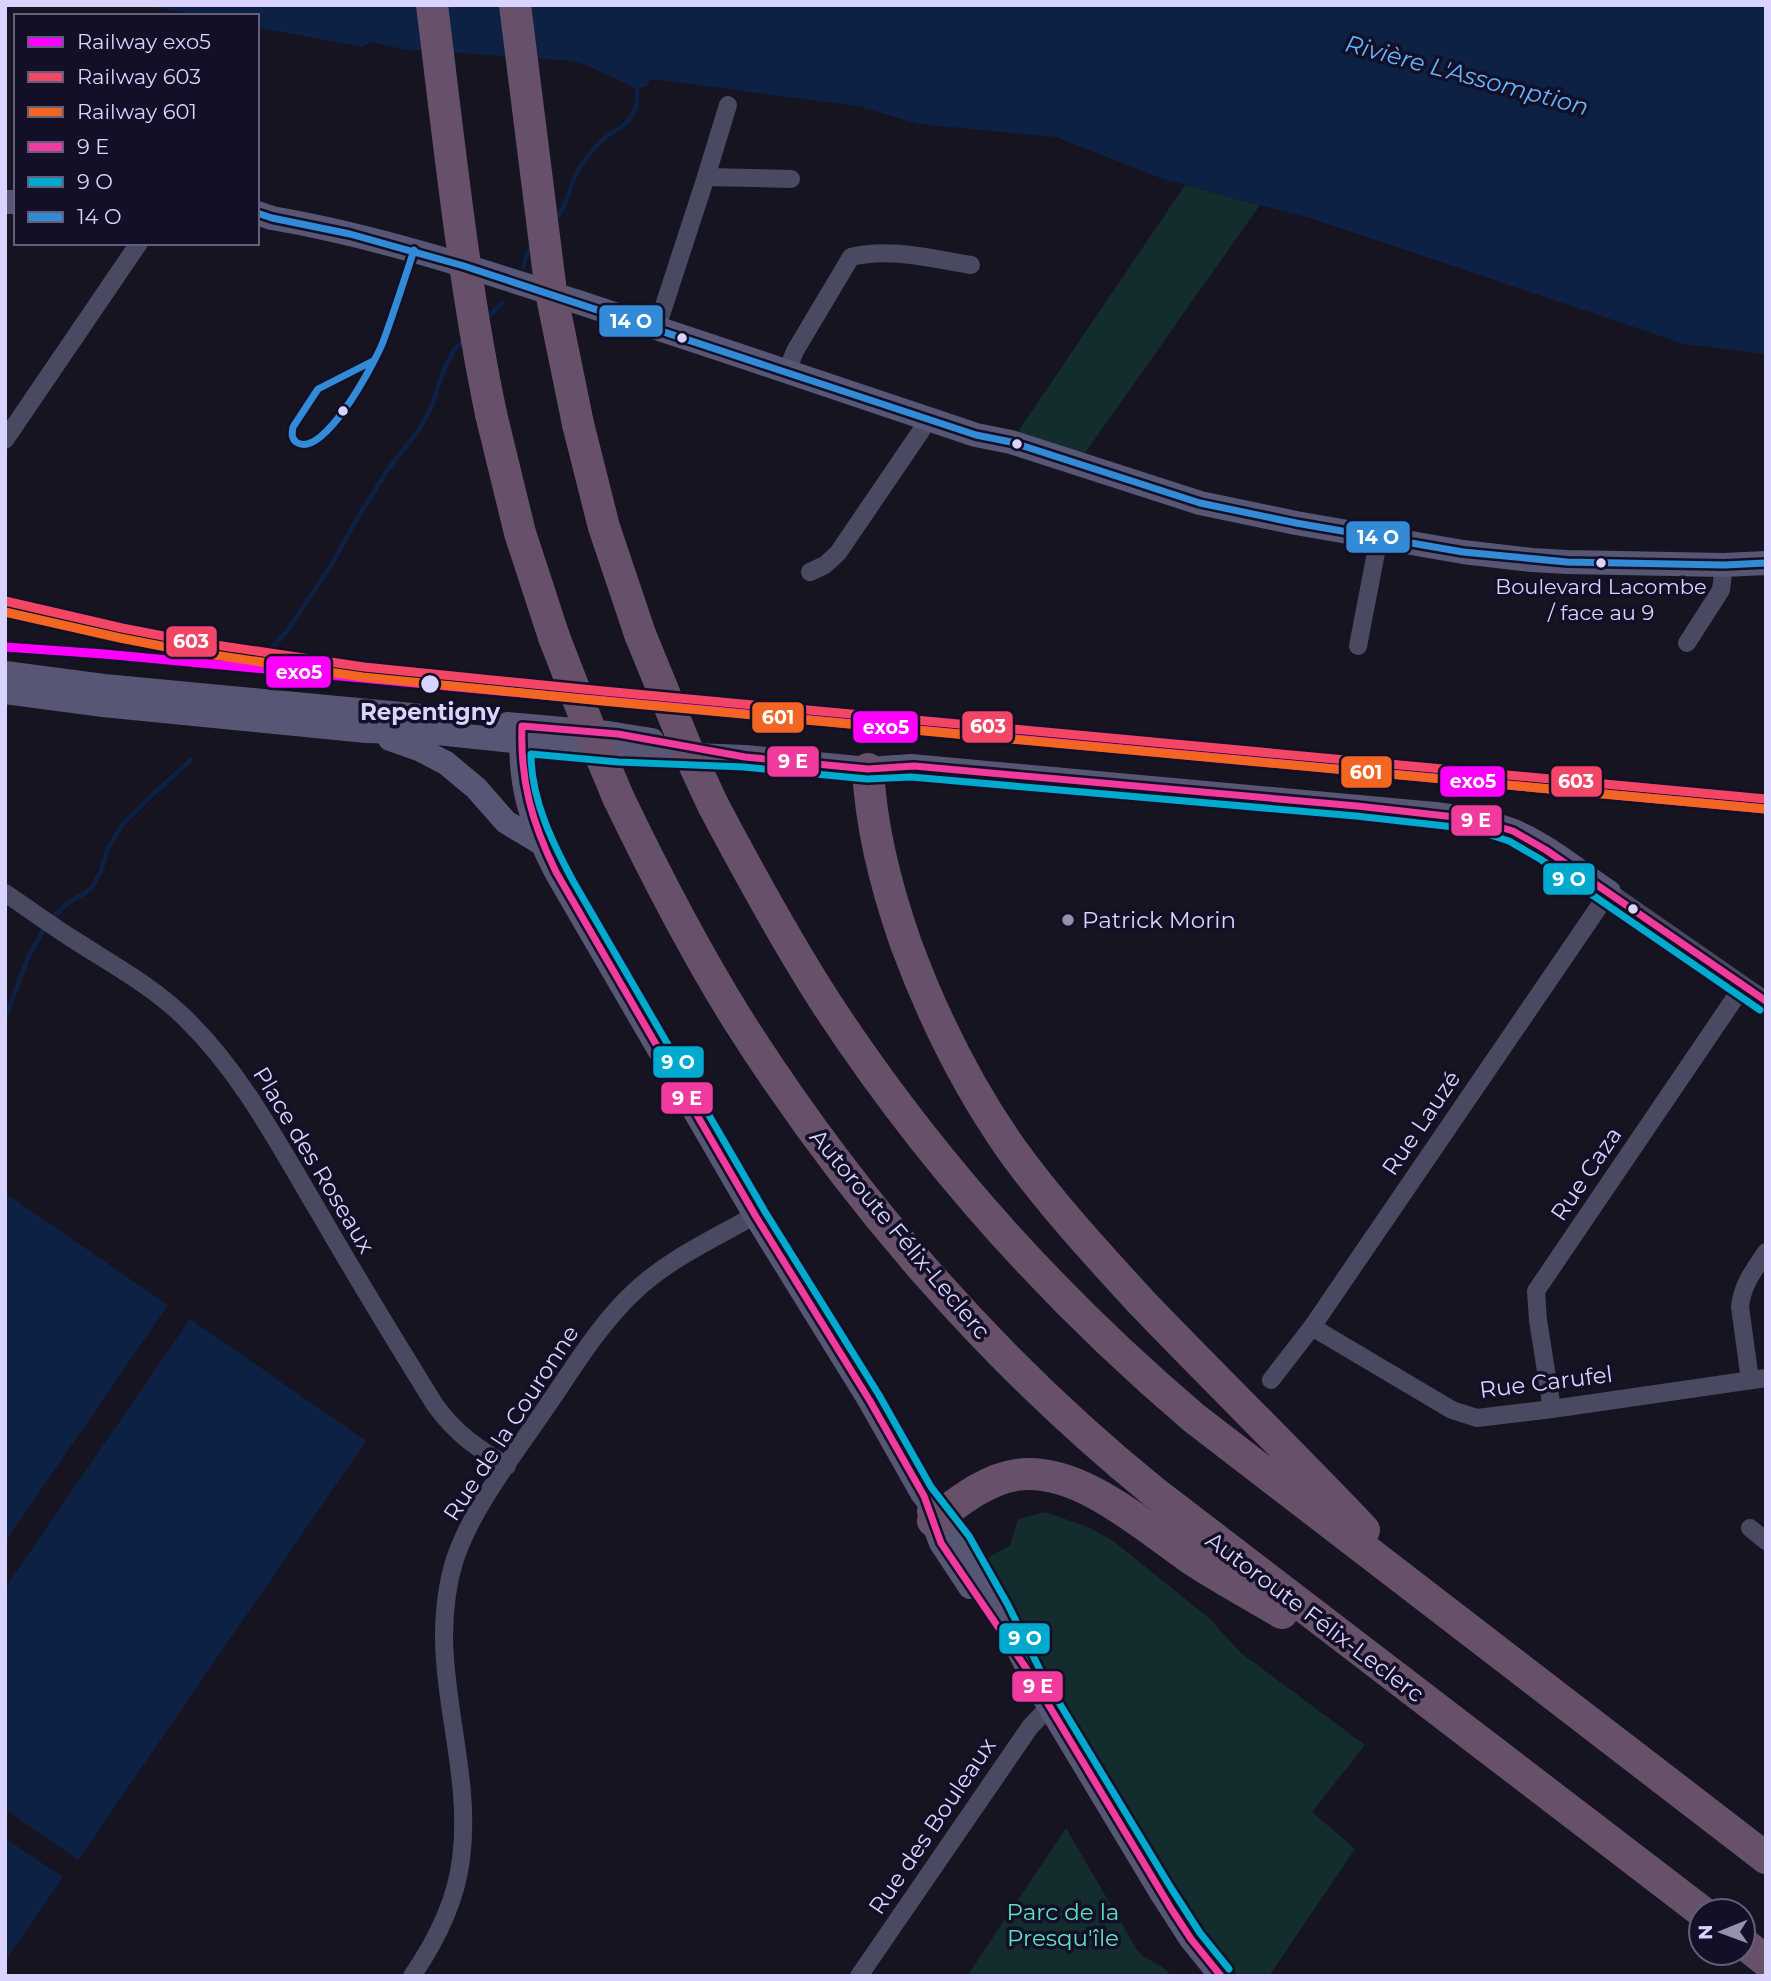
<svg xmlns="http://www.w3.org/2000/svg" width="1771" height="1981" viewBox="0 0 1771 1981" font-family="Montserrat,sans-serif">
<style>
.green{fill:#132c2d}
.water{fill:#0d2144}
.lines{fill:none;stroke-linecap:round;stroke-linejoin:round}
.stream{stroke:#0d2144;stroke-width:4.5}
.street{stroke:#4a4962;stroke-width:18}
.secondary{stroke:#575674;stroke-width:24}
.highway{stroke:#67516a;stroke-width:32}
.highway-bridge{stroke:#67516a;stroke-width:32}
.bus-1-casing{stroke:#130f26;stroke-width:12}
.bus-2-casing{stroke:#130f26;stroke-width:12}
.bus-3-casing{stroke:#130f26;stroke-width:12}
.bus-1{stroke:#f13a9d;stroke-width:7}
.bus-2{stroke:#00a9ce;stroke-width:7}
.bus-3{stroke:#338bd7;stroke-width:7}
.rail-1-casing{stroke:#130f26;stroke-width:14}
.rail-2-casing{stroke:#130f26;stroke-width:14}
.rail-3-casing{stroke:#130f26;stroke-width:14}
.rail-1{stroke:#f0f;stroke-width:9}
.rail-2{stroke:#f34667;stroke-width:9}
.rail-3{stroke:#f26522;stroke-width:9}
.bus-dot{fill:#d9d4ff;stroke:#130f26;stroke-width:2.5}
.poi-dot{fill:#9591b1;stroke:#130f26;stroke-width:2.5}
.labels{text-anchor:middle;dominant-baseline:central;stroke-width:7;stroke-linejoin:round;paint-order:stroke}
.bus-label{font-size:21px;fill:#d9d4ff;stroke:#130f26}
.stop-label{font-size:23px;font-weight:bold;fill:#d9d4ff;stroke:#130f26}
.poi-label{font-size:23px;fill:#d9d4ff;stroke:#130f26;text-anchor:start}
.street-label{font-size:23px;fill:#d9d4ff;stroke:#130f26}
.park-label{font-size:23px;fill:#5fe0c0;stroke:#130f26}
.water-label{font-size:24px;font-style:italic;fill:#62b6ff;stroke:#130f26}
.line-badge{stroke:#130f26;stroke-width:2.5}
.badge-label{font-size:19px;text-anchor:middle;font-weight:bold;fill:#fff}
</style>
<rect width="100%" height="100%" fill="#161421"/>
<g class="green">
<polygon points="1185,185 1260,205 1078,463 1011,442"/>
<polygon points="1045,1512 1088,1527 1112,1540 1209,1618 1241,1653 1365,1745 1312,1812 1355,1849 1269,1976 1238,1976 1188,1910 1176,1891 1023,1632 986,1559 1010,1545 1018,1519"/>
<path d="M1066,1828L1137,1950C1147,1962 1163,1963 1171,1976H967Z"/>
</g>
<g class="water">
<polygon points="146,5 1766,5 1766,354 1684,344 1313,219 1163,179 1056,137 919,124 857,106 659,80 650,80 647,86 637,89 591,67 572,61 422,50 406,50 371,42 361,47 257,27 257,16 201,16"/>
<polygon points="5,1193 168,1305 5,1542"/>
<polygon points="190,1319 366,1441 78,1860 5,1809 5,1588"/>
<polygon points="5,1838 63,1877 5,1961"/>
</g>
<g class="lines">
<g class="stream">
<path d="M554,221C570,203 568,185 580,167C588,155 598,142 610,134C614,131 620,129 624,125C637,114 638,101 637,85"/>
<polyline points="523,267 528,251 532,246"/>
<polyline points="485,320 502,303"/>
<polyline points="273,647 287,631 333,562 359,515 389,468 419,430 431,408 443,372 454,350 466,338"/>
<polyline points="51,919 67,904 91,889 101,871 108,848 122,825 152,795 191,760"/>
<polyline points="5,1018 30,953 46,926"/>
</g>
<g class="street">
<polyline points="706,177 728,105"/>
<polyline points="657,327 706,177 791,179"/>
<path d="M787,371L795,351L851,257C889,247 933,259 971,265"/>
<polyline points="5,440 139,243"/>
<polyline points="810,572 825,565 838,553 921,431 926,418"/>
<polyline points="1687,643 1721,590 1724,565"/>
<polyline points="1358,646 1379,537"/>
<path d="M5,893C29,909 52,926 76,941C113,965 152,986 184,1017C242,1073 279,1145 320,1214C357,1278 396,1342 435,1405C456,1434 477,1448 507,1466"/>
<polyline points="1312,1327 1452,1410 1477,1418 1552,1409 1766,1378"/>
<polyline points="1271,1380 1312,1327 1609,892 1766,1001"/>
<path d="M1750,1380L1740,1307C1742,1285 1754,1270 1766,1252"/>
<polyline points="1552,1409 1538,1320 1536,1291 1743,986"/>
<polyline points="1750,1528 1766,1541"/>
<path d="M412,1976C436,1941 456,1902 461,1859C471,1785 445,1712 444,1638C444,1612 447,1584 455,1559C473,1506 514,1455 545,1409C572,1370 600,1323 635,1291C670,1258 714,1239 755,1215"/>
<polyline points="859,1976 1030,1727 1049,1707"/>
</g>
<g class="secondary">
<polyline points="5,202 16,202"/>
<path d="M257,213L272,218C377,236 477,269 578,302C711,346 843,390 976,435L1011,442L1200,503L1296,523L1463,552L1532,560L1567,562L1724,565L1766,563"/>
<polyline points="5,673 104,686 443,718"/>
<path d="M5,692L103,705L366,731L437,733L618,752L745,757L868,769L911,766L1435,814C1461,817 1486,821 1511,830C1546,844 1578,871 1609,892"/>
<polyline points="507,724 608,733 652,740"/>
<path d="M522,727C518,782 531,824 556,872L755,1215L870,1401L922,1493L960,1541L999,1610L1034,1681L1162,1894L1191,1939L1221,1976"/>
<polyline points="390,739 421,750 446,763 476,788 506,822 541,843"/>
<polyline points="929,1511 941,1543 970,1587"/>
</g>
<g class="highway">
<polyline points="491,414 520,533 554,637"/>
<polyline points="578,424 604,527 640,634"/>
<path d="M868,769C871,829 886,887 906,944C933,1017 967,1086 1012,1150C1051,1204 1097,1254 1142,1303C1215,1379 1291,1453 1364,1530"/>
<path d="M618,797C654,872 692,946 736,1017C849,1196 990,1359 1154,1492L1701,1911"/>
<path d="M713,805C749,873 785,939 826,1003C928,1159 1053,1298 1194,1418L1766,1858"/>
<path d="M933,1521C957,1503 986,1479 1016,1475C1078,1466 1142,1525 1190,1558C1220,1578 1252,1595 1282,1613"/>
<polyline points="1743,1943 1766,1961"/>
</g>
<g class="highway-bridge">
<path d="M432,5C449,142 463,279 491,414"/>
<polyline points="515,5 551,292 578,424"/>
<polyline points="640,634 687,749 713,805"/>
<polyline points="554,637 592,735 618,797"/>
</g>
<defs>
<path id="bus-1" d="M1221,1976L1191,1939L1172,1910L1030,1674L941,1543L924,1496L870,1401L755,1215L556,872C532,823 520,781 522,726L618,734L745,757L868,769L914,766L1357,806L1455,817L1480,821L1513,831L1546,850L1766,1001"/>
<path id="bus-2" d="M1229,1969L1200,1933L1171,1888L1043,1676L1008,1605L969,1536L931,1487L879,1395L764,1210L573,881C552,842 531,799 531,754L618,762L744,767L867,779L911,777L1356,816L1454,827L1478,831L1509,841L1540,859L1760,1010"/>
<g id="bus-3">
<polyline points="257,213 272,218 350,234 464,266 976,435 1011,442 1200,503 1296,523 1463,552 1567,562 1724,565 1766,563"/>
<path d="M373,361L318,389L293,427C292,433 291,438 296,442C323,461 375,362 383,342C394,312 404,281 414,250"/>
</g>
</defs>
<use href="#bus-1" class="bus-1-casing"/>
<use href="#bus-2" class="bus-2-casing"/>
<use href="#bus-3" class="bus-3-casing"/>
<use href="#bus-1" class="bus-1"/>
<use href="#bus-2" class="bus-2"/>
<use href="#bus-3" class="bus-3"/>
<defs>
<polyline id="rail-1" points="5,647 104,654 1766,809"/>
<polyline id="rail-2" points="5,601 122,628 189,641 364,667 603,691 1766,799"/>
<polyline id="rail-3" points="5,612 120,638 187,651 363,677 602,701 1765,809"/>
</defs>
<use href="#rail-1" class="rail-1-casing"/>
<use href="#rail-2" class="rail-2-casing"/>
<use href="#rail-3" class="rail-3-casing"/>
<use href="#rail-1" class="rail-1"/>
<use href="#rail-2" class="rail-2"/>
<use href="#rail-3" class="rail-3"/>
</g>
<g class="bus-dot">
<circle cx="682" cy="338" r="6"/>
<circle cx="343" cy="411" r="6"/>
<circle cx="1017" cy="444" r="6"/>
<circle cx="1601" cy="563" r="6"/>
<circle cx="430" cy="684" r="10"/>
<circle cx="1633" cy="909" r="6"/>
</g>
<circle class="poi-dot" cx="1068" cy="920" r="7"/>
<g class="labels">
<g class="bus-label">
<text x="1601" y="586">Boulevard Lacombe<tspan x="1601" dy="26">/ face au 9</tspan></text>
</g>
<g class="stop-label">
<text x="430" y="712">Repentigny</text>
</g>
<g class="poi-label">
<text x="1082" y="920">Patrick Morin</text>
</g>
<g class="street-label">
<text transform="translate(1421 1123) rotate(-56)">Rue Lauzé</text>
<text transform="translate(314 1160) rotate(59)">Place des Roseaux</text>
<text transform="translate(1586 1174) rotate(-56)">Rue Caza</text>
<text transform="translate(900 1234) rotate(50)">Autoroute Félix-Leclerc</text>
<text transform="translate(1546 1382) rotate(-7)">Rue Carufel</text>
<text transform="translate(511 1423) rotate(-57)">Rue de la Couronne</text>
<text transform="translate(1315 1617) rotate(37)">Autoroute Félix-Leclerc</text>
<text transform="translate(932 1826) rotate(-56)">Rue des Bouleaux</text>
</g>
<g class="park-label">
<text x="1063" y="1912">Parc de la<tspan x="1063" dy="26">Presqu'île</tspan></text>
</g>
<g class="water-label">
<text transform="translate(1467 75) rotate(15)">Rivière L'Assomption</text>
</g>
</g>
<g class="line-badge">
<rect x="598" y="304" width="66" height="34" rx="7" fill="#338bd7"/>
<rect x="1345" y="520" width="66" height="34" rx="7" fill="#338bd7"/>
<rect x="165" y="625" width="53" height="33" rx="7" fill="#f34667"/>
<rect x="265" y="655" width="67" height="34" rx="7" fill="#f0f"/>
<rect x="751" y="701" width="54" height="33" rx="7" fill="#f26522"/>
<rect x="961" y="710" width="53" height="34" rx="7" fill="#f34667"/>
<rect x="852" y="710" width="67" height="34" rx="7" fill="#f0f"/>
<rect x="766" y="745" width="54" height="33" rx="7" fill="#f13a9d"/>
<rect x="1340" y="755" width="53" height="34" rx="7" fill="#f26522"/>
<rect x="1550" y="765" width="53" height="33" rx="7" fill="#f34667"/>
<rect x="1439" y="765" width="67" height="33" rx="7" fill="#f0f"/>
<rect x="1450" y="804" width="53" height="33" rx="7" fill="#f13a9d"/>
<rect x="1542" y="862" width="54" height="34" rx="7" fill="#00a9ce"/>
<rect x="652" y="1045" width="53" height="34" rx="7" fill="#00a9ce"/>
<rect x="660" y="1081" width="54" height="34" rx="7" fill="#f13a9d"/>
<rect x="998" y="1622" width="53" height="33" rx="7" fill="#00a9ce"/>
<rect x="1011" y="1670" width="53" height="33" rx="7" fill="#f13a9d"/>
</g>
<g class="badge-label">
<text x="631" y="328">14 O</text>
<text x="1378" y="544">14 O</text>
<text x="191" y="648">603</text>
<text x="299" y="679">exo5</text>
<text x="778" y="724">601</text>
<text x="988" y="733">603</text>
<text x="886" y="734">exo5</text>
<text x="793" y="768">9 E</text>
<text x="1366" y="779">601</text>
<text x="1576" y="788">603</text>
<text x="1473" y="788">exo5</text>
<text x="1476" y="827">9 E</text>
<text x="1569" y="886">9 O</text>
<text x="678" y="1069">9 O</text>
<text x="687" y="1105">9 E</text>
<text x="1025" y="1645">9 O</text>
<text x="1038" y="1693">9 E</text>
</g>
<rect width="1771" height="1981" fill="none" stroke="#d9d4ff" stroke-width="14"/>
<rect x="14" y="14" width="245" height="231" fill="#130f26" stroke="#625e7d" stroke-width="2"/>
<rect x="28" y="37" width="35" height="10" fill="#ff00ff" stroke="#625e7d" stroke-width="2"/>
<text x="77" y="49" font-size="21" fill="#d9d4ff">Railway exo5</text>
<rect x="28" y="72" width="35" height="10" fill="#f34667" stroke="#625e7d" stroke-width="2"/>
<text x="77" y="84" font-size="21" fill="#d9d4ff">Railway 603</text>
<rect x="28" y="107" width="35" height="10" fill="#f26522" stroke="#625e7d" stroke-width="2"/>
<text x="77" y="119" font-size="21" fill="#d9d4ff">Railway 601</text>
<rect x="28" y="142" width="35" height="10" fill="#f13a9d" stroke="#625e7d" stroke-width="2"/>
<text x="77" y="154" font-size="21" fill="#d9d4ff">9 E</text>
<rect x="28" y="177" width="35" height="10" fill="#00a9ce" stroke="#625e7d" stroke-width="2"/>
<text x="77" y="189" font-size="21" fill="#d9d4ff">9 O</text>
<rect x="28" y="212" width="35" height="10" fill="#338bd7" stroke="#625e7d" stroke-width="2"/>
<text x="77" y="224" font-size="21" fill="#d9d4ff">14 O</text>
<g transform="translate(1722 1932) rotate(269)"><circle r="33" fill="#130f26" stroke="#625e7d" stroke-width="2"/>
<path d="M0-5L12 26L0 18L-12 26Z" fill="#9591b1"/>
<text y="-10" font-size="19" font-weight="bold" text-anchor="middle" fill="#d9d4ff">N</text>
</g>
</svg>
